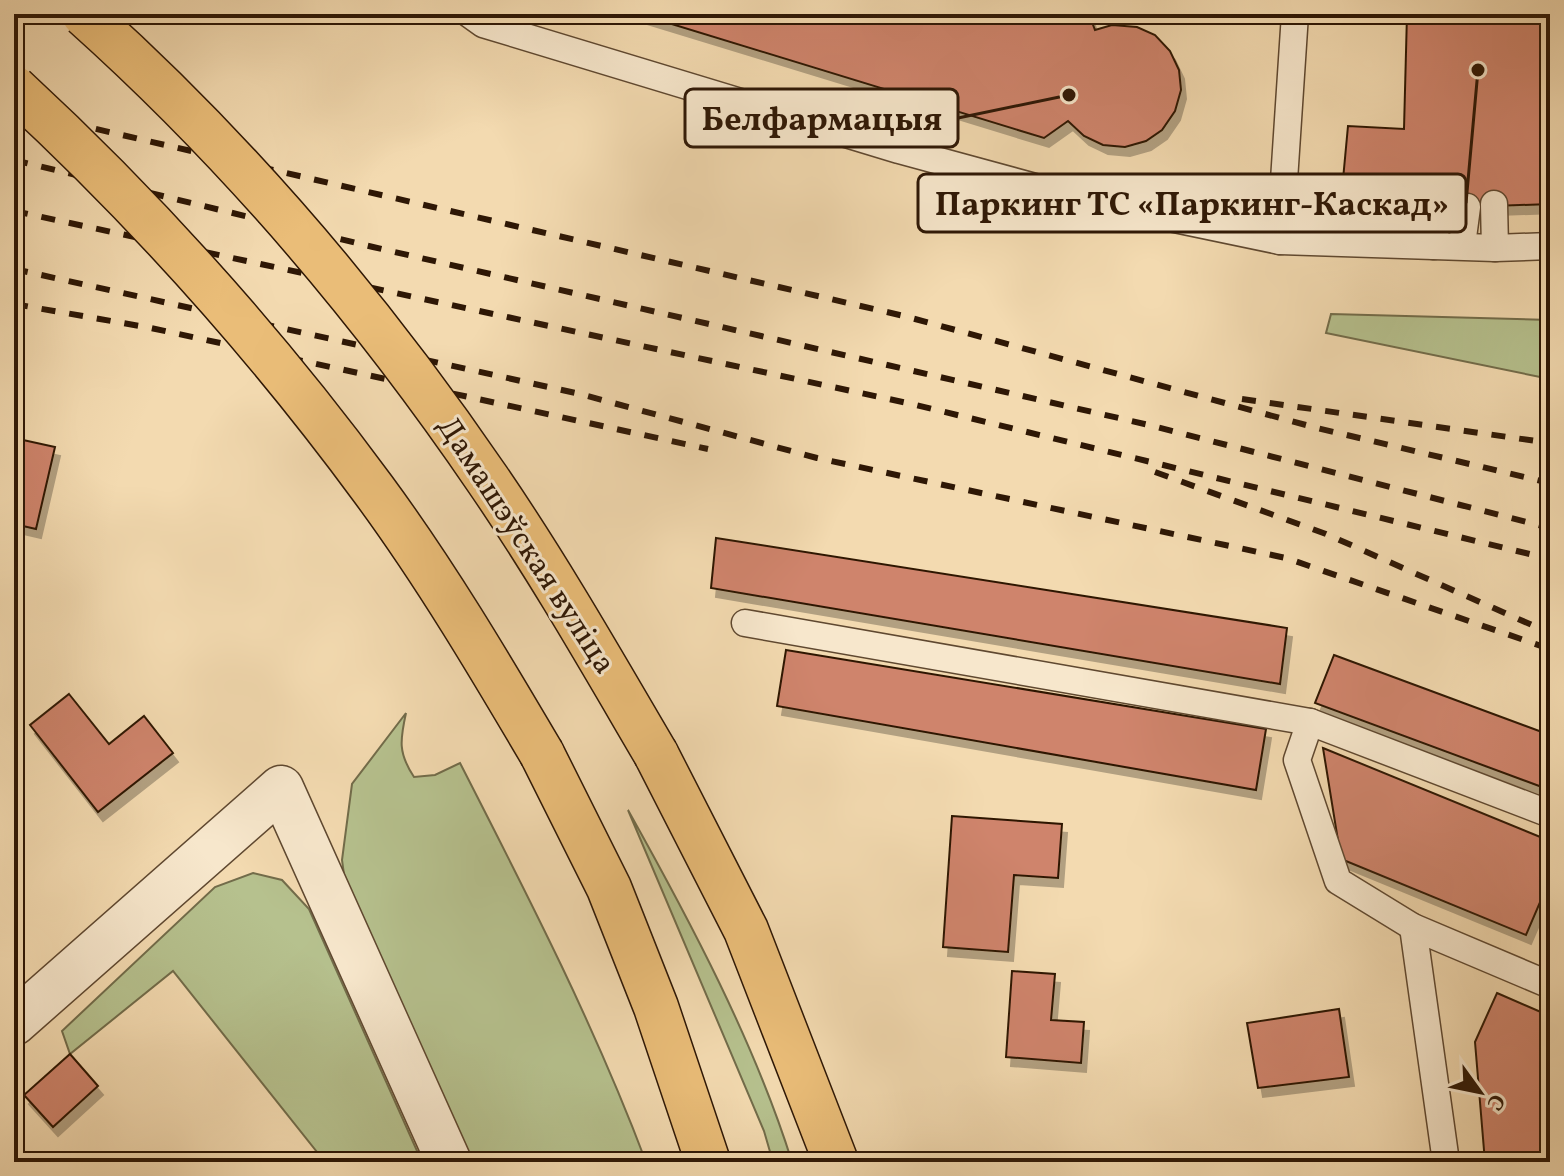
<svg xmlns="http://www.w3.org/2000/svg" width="1564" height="1176" viewBox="0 0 1564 1176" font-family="Vollkorn,serif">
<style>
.green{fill:#b6c18e;stroke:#726c4a;stroke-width:2}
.building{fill:#cf846c;stroke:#2e1705;stroke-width:2;filter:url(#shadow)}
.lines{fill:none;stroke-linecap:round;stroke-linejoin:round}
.service-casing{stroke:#5f4830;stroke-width:29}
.minor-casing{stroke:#5f4830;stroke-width:47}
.primary-casing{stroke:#2e1705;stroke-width:47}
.service{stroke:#f7e7cc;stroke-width:26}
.minor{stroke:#f7e7cc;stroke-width:44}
.primary{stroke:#eabd78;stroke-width:44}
.rail{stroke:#2e1705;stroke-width:6;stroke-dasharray:14 14;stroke-linecap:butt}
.primary-bridge-casing{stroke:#2e1705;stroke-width:47;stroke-linecap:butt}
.primary-bridge{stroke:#eabd78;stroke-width:44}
.labels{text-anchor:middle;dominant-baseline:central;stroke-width:6;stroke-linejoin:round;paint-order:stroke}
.street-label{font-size:32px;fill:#2e1705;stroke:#f7e7cc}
.leader{fill:none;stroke:#2e1705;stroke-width:3}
.callout-dot{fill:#2e1705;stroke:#f7e7cc;stroke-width:3}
.callout{fill:#f7e7cc;stroke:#2e1705;stroke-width:3}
.callout-label{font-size:34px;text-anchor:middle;font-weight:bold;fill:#2e1705}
</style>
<defs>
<filter id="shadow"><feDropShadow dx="5" dy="9" stdDeviation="0" flood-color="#0004"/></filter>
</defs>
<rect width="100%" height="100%" fill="#f3dab0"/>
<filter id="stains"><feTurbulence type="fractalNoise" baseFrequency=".0025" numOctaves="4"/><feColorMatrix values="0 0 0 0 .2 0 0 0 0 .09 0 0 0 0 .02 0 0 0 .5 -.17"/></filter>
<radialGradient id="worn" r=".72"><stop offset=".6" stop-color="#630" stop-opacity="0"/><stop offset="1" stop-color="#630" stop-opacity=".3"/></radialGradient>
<g class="green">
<polygon points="1331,314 1550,320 1550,379 1326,333"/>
<path d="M406,713C400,740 398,753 414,777L435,775L460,763C527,894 594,1024 646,1162H469L345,882L342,860L352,784Z"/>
<path d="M628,810C689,919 755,1043 792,1162H773L764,1131Z"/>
<polygon points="253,873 282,880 309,909 422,1162 325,1162 173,971 70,1054 62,1031 215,887"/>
</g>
<g class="building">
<polygon points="639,14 1089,14 1095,30 1112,25 1137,27 1155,35 1170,51 1179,70 1181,90 1175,111 1162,130 1146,141 1125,147 1103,145 1084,136 1068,121 1044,138"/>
<polygon points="1407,14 1550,14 1550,204 1467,207 1341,201 1348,126 1404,129"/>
<polygon points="14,438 55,447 36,529 14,524"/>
<polygon points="716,538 1287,628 1280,684 711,588"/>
<polygon points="786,650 1266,729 1256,790 777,706"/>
<polygon points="1334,655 1550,735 1550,790 1315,703"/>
<polygon points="69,694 109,744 144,716 173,753 98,812 30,725"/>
<polygon points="1323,748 1550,841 1550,879 1526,935 1341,859"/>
<polygon points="952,816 1062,824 1058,878 1014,875 1008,952 943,947"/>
<polygon points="1012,971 1055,974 1051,1020 1084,1022 1081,1063 1006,1057"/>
<polygon points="1497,993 1550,1016 1550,1151 1534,1153 1535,1162 1485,1162 1475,1042"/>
<polygon points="1339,1009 1349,1077 1258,1088 1247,1023"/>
<polygon points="70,1054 98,1086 53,1127 24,1095"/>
</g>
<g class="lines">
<defs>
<g id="service">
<polyline points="469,14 483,24 899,150 1079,199 1280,241 1495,248 1550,246"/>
<polyline points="1494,204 1495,248"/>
<polyline points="1280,241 1295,14"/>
<polyline points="1412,243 1413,204"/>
<polyline points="1462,245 1467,207"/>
<polyline points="1434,246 1438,204"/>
<polyline points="745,623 1310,722 1550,814"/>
<polyline points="1310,722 1297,760 1338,881 1413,927 1550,985"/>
<polyline points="1413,927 1446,1162"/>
</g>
<polyline id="minor" points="14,1023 281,788 449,1162"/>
<g id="primary">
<polyline points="542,754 609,888 656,1007 708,1162"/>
<polyline points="656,754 746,930 836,1162"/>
</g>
</defs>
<use href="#service" class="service-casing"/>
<use href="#minor" class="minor-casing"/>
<use href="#primary" class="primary-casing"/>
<use href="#service" class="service"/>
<use href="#minor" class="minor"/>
<use href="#primary" class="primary"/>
<g class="rail">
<polyline points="14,110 904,316 1317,428 1550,483"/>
<polyline points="14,160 373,247 1149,425 1550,528"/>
<polyline points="14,211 912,404 1550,559"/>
<polyline points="14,269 580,394 817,458 1286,558 1550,649"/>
<polyline points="14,304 151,328 708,449"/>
<polyline points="1242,399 1550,443"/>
<polyline points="1155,472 1326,534 1550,633"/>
</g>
<defs>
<g id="primary-bridge">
<path d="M84,14C238,152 372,310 488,480C549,569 602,662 656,754"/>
<path d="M14,88C145,209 267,345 373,489C435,573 489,664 542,754"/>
</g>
</defs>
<use href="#primary-bridge" class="primary-bridge-casing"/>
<use href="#primary-bridge" class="primary-bridge"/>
</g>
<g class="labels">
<g class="street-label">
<text transform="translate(525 546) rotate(57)">Дамашэўская вуліца</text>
</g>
</g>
<path class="leader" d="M1069 95L958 118M1478 70L1466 203"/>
<g class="callout-dot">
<circle cx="1069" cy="95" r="8"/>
<circle cx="1478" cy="70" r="8"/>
</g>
<g class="callout">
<rect x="685" y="89" width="273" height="58" rx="8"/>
<rect x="918" y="174" width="548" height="58" rx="8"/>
</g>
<g class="callout-label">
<text x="822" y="130">Белфармацыя</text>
<text x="1192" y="215">Паркинг ТС «Паркинг-Каскад»</text>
</g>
<rect width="1564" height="1176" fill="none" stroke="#f3dab0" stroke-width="48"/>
<rect x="16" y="16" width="1532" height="1144" fill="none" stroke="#2e1705" stroke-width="4"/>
<rect x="24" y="24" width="1516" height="1128" fill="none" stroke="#2e1705" stroke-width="2"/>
<g transform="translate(1480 1092) rotate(123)" stroke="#f7e7cc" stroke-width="6" paint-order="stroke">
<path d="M0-6L14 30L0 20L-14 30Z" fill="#2e1705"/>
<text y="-12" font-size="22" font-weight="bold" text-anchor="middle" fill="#2e1705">С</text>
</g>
<rect width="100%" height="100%" filter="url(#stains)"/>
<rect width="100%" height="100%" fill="url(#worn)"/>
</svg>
